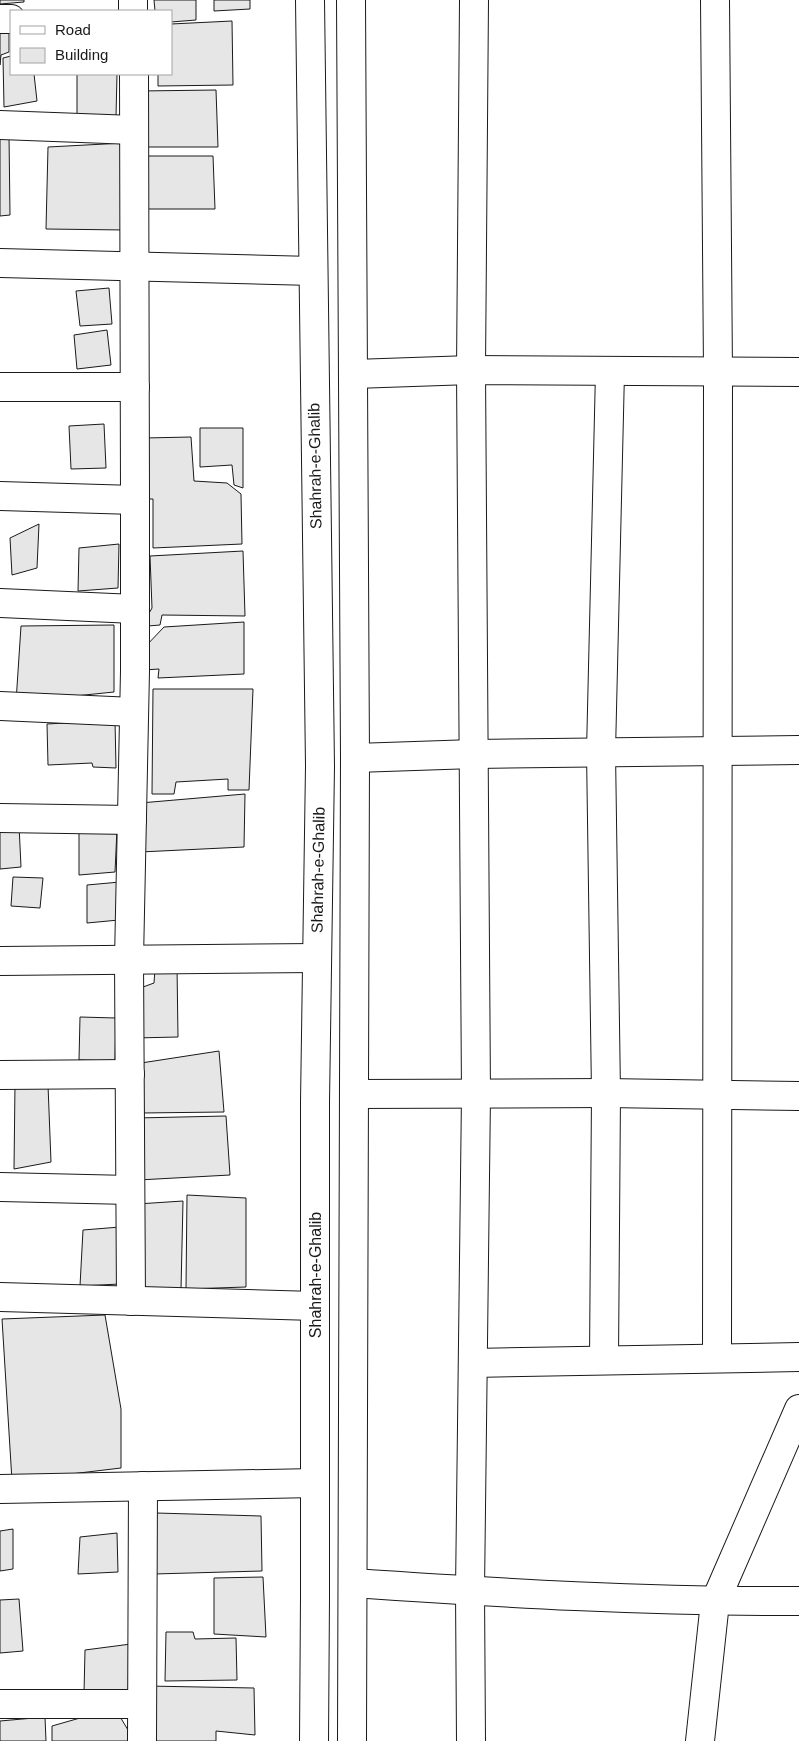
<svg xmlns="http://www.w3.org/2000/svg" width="799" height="1741" viewBox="0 0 799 1741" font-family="Helvetica,sans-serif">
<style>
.building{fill:#e6e6e6;stroke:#1a1a1a}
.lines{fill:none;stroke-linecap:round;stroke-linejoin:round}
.minor-casing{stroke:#1a1a1a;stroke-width:30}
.major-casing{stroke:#1a1a1a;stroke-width:30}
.minor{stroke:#fff;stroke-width:28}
.major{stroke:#fff;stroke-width:28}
.labels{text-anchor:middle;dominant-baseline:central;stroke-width:4;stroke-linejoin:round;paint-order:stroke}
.street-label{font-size:16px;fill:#1a1a1a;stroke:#fff}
</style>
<rect width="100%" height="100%" fill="#fff"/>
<g class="building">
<polygon points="0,0 24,0 24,2 0,4"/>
<polygon points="154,0 196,0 196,20 171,22 171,11 155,11"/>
<polygon points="214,0 250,0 250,9 214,11"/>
<polygon points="232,21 233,85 158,86 158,74 171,74 171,24"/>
<polygon points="9,26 9,52 1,55 0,65 0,27"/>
<polygon points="11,56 11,74 34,74 37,101 4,107 3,58"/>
<polygon points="77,74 117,74 116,117 77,119"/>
<polygon points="216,90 218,147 142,147 139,91"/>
<polygon points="9,135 10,215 0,216 0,136"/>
<polygon points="124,143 125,230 46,229 48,147"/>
<polygon points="140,156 213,156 215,209 141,209"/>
<polygon points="109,288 112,324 80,326 76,291"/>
<polygon points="107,330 111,365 77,369 74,335"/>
<polygon points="104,424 106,468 71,469 69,426"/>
<polygon points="200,428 243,428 243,488 234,485 232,465 200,467"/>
<polygon points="191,437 194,481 227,483 241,494 242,544 153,548 153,499 145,499 144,438"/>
<polygon points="39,524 37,568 12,575 10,538"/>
<polygon points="119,544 118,588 78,591 79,548"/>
<polygon points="243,551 245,616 162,615 160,625 148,626 147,617 152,608 150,556"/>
<polygon points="244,622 244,674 158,678 159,669 144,670 143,649 164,627"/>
<polygon points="114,625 114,692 16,702 21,626"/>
<polygon points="153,689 253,689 249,790 228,790 228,779 176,782 174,794 152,794"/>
<polygon points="115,720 116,768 93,767 92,763 48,765 47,724"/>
<polygon points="245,794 244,847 140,852 140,803"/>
<polygon points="19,825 21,867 0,869 0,827"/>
<polygon points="117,829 115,872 79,875 79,831"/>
<polygon points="13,877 43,878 40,908 11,906"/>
<polygon points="120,882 119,920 87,923 87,885"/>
<polygon points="177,966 178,1037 134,1038 132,991 154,983 155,969"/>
<polygon points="80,1017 116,1018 115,1061 79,1060"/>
<polygon points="219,1051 224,1112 141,1113 141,1063"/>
<polygon points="15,1084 48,1085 51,1162 14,1169"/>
<polygon points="226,1116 230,1175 138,1180 136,1118"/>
<polygon points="187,1195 246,1198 246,1287 186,1289"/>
<polygon points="183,1201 181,1290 140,1291 137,1204"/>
<polygon points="120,1227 120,1284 80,1286 83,1230"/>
<polygon points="105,1315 121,1409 121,1468 12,1481 2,1319"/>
<polygon points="156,1513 261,1516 262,1571 154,1574"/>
<polygon points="13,1529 13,1569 0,1571 0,1531"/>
<polygon points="117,1533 118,1572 78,1574 80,1537"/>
<polygon points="263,1577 266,1637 214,1634 214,1578"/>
<polygon points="19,1599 23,1651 0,1653 0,1600"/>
<polygon points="166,1632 193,1632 195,1639 236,1638 237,1680 165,1681"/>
<polygon points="131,1644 130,1690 84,1693 85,1650"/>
<polygon points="147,1686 254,1688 255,1735 216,1731 216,1741 146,1741"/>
<polygon points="81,1709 116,1710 128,1730 128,1741 52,1741 52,1726 80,1718"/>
<polygon points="45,1717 46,1741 0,1741 0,1721"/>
</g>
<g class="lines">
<defs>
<g id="minor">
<polyline points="133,0 133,11"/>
<polyline points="715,0 718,372 717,1358"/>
<polyline points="0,19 11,19"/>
<polyline points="0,125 134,130"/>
<polyline points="0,263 313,271"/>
<polyline points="354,374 471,370 799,372"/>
<polyline points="0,387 135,387"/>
<polyline points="0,496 135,500"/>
<polyline points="0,603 135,609"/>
<polyline points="0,706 134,712"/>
<polyline points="355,758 474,754 799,750"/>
<polyline points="0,818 132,820"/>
<polyline points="0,961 317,958"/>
<polyline points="0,1075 130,1074"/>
<polyline points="355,1094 606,1093 799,1096"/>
<polyline points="0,1187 130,1190"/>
<polyline points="0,1297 315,1306"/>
<polyline points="131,1301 129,960 135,671 135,500 134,74"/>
<polyline points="604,1360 606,1093 601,752 610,372"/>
<polyline points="473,1363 799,1357"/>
<polyline points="0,1489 315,1483"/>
<path d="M353,1583C501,1593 650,1602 799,1601"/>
<polyline points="0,1704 142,1704"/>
<polyline points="142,1741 143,1486"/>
<polyline points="471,1741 470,1591 476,1094 471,370 474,0"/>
<polyline points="700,1741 715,1602 799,1409"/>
</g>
<g id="major">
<polyline points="310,0 320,766 315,1102 315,1597 314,1741"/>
<polyline points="351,0 355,758 352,1741"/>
</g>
</defs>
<use href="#minor" class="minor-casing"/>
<use href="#major" class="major-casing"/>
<use href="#minor" class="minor"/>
<use href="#major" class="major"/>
</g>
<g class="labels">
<g class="street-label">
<text transform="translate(315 466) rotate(-91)">Shahrah-e-Ghalib</text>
<text transform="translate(318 870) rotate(-89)">Shahrah-e-Ghalib</text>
<text transform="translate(315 1275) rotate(-90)">Shahrah-e-Ghalib</text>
</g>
</g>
<rect x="10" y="10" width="162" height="65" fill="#ffffff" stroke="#a3a3a3"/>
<rect x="20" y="26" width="25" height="8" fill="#ffffff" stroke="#a3a3a3"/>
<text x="55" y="35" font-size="15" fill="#1a1a1a">Road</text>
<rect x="20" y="48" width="25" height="15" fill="#e6e6e6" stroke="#a3a3a3"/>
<text x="55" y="60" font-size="15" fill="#1a1a1a">Building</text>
</svg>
